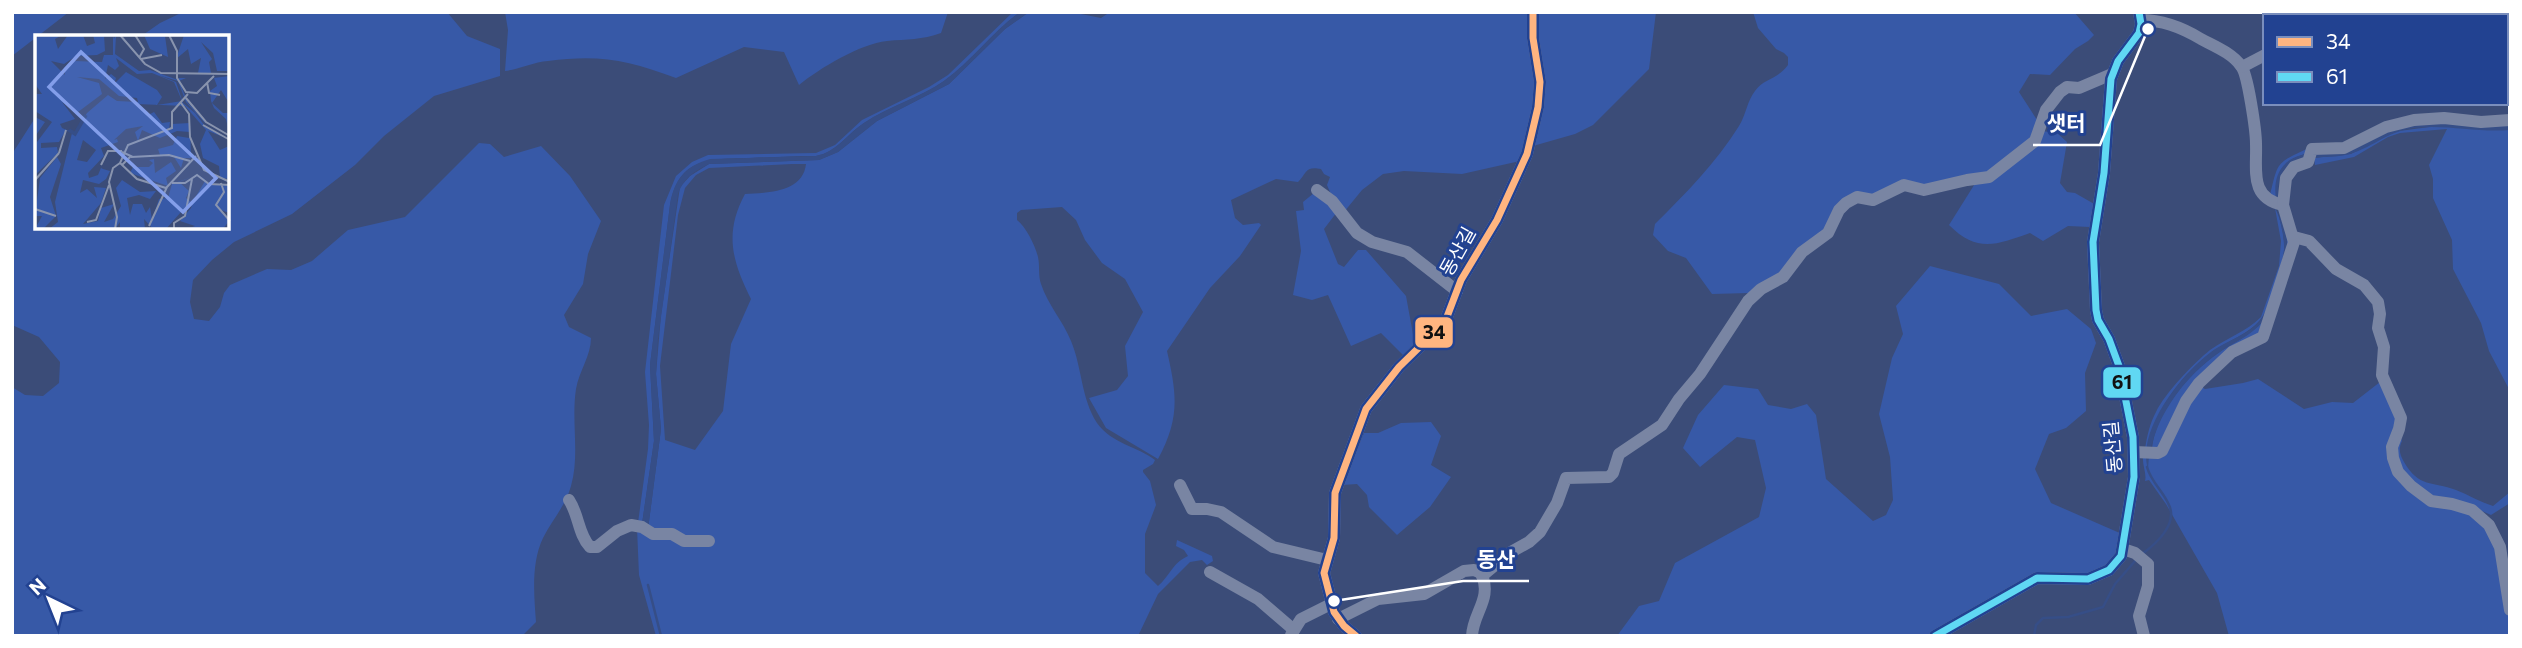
<svg xmlns="http://www.w3.org/2000/svg" width="2522" height="648" viewBox="0 0 2522 648" font-family="Commissioner,'Noto Sans KR',sans-serif">
<style>
.green{fill:#3759a7;fill-rule:evenodd}
.water{fill:#364e87}
.lines{fill:none;stroke-linecap:round;stroke-linejoin:round}
.stream{stroke:#364e87;stroke-width:2.5}
.minor{stroke:#7985a3;stroke-width:12}
.bus-1-casing{stroke:#224291;stroke-width:12}
.bus-2-casing{stroke:#224291;stroke-width:12}
.bus-1{stroke:#ffb580;stroke-width:7}
.bus-2{stroke:#60d8f3;stroke-width:7}
.labels{text-anchor:middle;dominant-baseline:central;stroke-width:6;stroke-linejoin:round;paint-order:stroke}
.street-label{font-size:19px;fill:#fff;stroke:#224291}
.inset-river{fill:none;stroke:#364e87;stroke-width:3.5}
.inset-road{fill:none;stroke:#8994ae;stroke-width:2}
.view{fill:#839eea;fill-opacity:0.15;stroke:#839eea;stroke-width:3.5}
.inset-edge{fill:none;stroke:#fff;stroke-width:3.5}
.leader{fill:none;stroke:#fff;stroke-width:2.5}
.callout-dot{fill:#fff;stroke:#224291;stroke-width:2.5}
.callout-label{font-size:21px;text-anchor:middle;font-weight:bold;fill:#fff;stroke:#224291;stroke-width:6;stroke-linejoin:round;paint-order:stroke}
.line-badge{stroke:#224291;stroke-width:2.5}
.pale-badge-label{font-size:19px;text-anchor:middle;font-weight:bold;fill:#111}
</style>
<rect width="100%" height="100%" fill="#3b4c78"/>
<g class="green">
<polygon points="12,12 69,12 12,56"/>
<path d="M183,12H447L467,36L500,49V76L434,96L384,136L355,165L292,214L234,242L212,260L193,280L190,302L194,319L209,321L220,307L224,293L230,285L267,269L291,270L312,261L348,230L405,217L479,143L490,144L504,157L541,146L570,176L601,221L588,254L583,284L564,315L569,327L591,338C591,356 579,371 576,389C571,421 580,455 571,486C566,505 552,520 543,538C531,563 534,595 536,622L522,636H12V387L25,395L43,396L59,383L60,362L39,337L12,325V154L37,115V228H228V37H140L160,23Z"/>
<path d="M505,12H948L941,33C922,40 907,39 887,41C860,44 820,68 799,85L784,52L744,47L676,78C628,60 599,54 548,61C534,62 516,70 505,71L508,30Z"/>
<path d="M1013,12H1020C992,32 972,61 944,81C920,98 889,106 864,123C847,134 837,152 816,156C794,156 772,157 750,158C709,159 679,157 670,205L650,365L654,441L642,524L638,523L648,449L649,425L645,372L664,205L676,176L692,162L708,155L816,153L835,145L862,120L929,87L948,75Z"/>
<path d="M1029,12H1071L1101,18L1110,12H1656L1649,69L1593,125L1575,134L1533,146L1520,161L1462,174L1404,171L1383,174L1362,190L1344,212L1333,199L1327,185L1330,177L1324,174L1321,169C1305,166 1307,173 1298,182L1276,179L1231,200L1235,218L1243,225L1259,223L1261,225L1240,256L1210,288L1167,351C1177,395 1180,418 1158,459L1106,428L1089,398L1117,390L1128,376L1125,346L1143,312L1125,279L1102,263L1085,240L1076,220L1062,207L1021,210L1017,213V220C1026,227 1035,245 1038,257C1040,266 1038,275 1041,284C1048,305 1063,321 1071,341C1082,367 1081,398 1097,423C1112,444 1137,446 1155,460L1153,464L1143,470V472L1150,481L1156,505L1145,534V573L1158,586C1170,576 1172,563 1188,556L1184,550L1176,546L1177,540L1212,556L1213,561L1207,565L1202,560L1190,562L1158,594L1138,636H656L639,575L637,528L648,529L661,429L656,374L661,315L680,187L690,176L709,164L819,160L838,152L877,121L949,84L1005,29ZM792,164H806C803,192 768,193 745,194C724,233 732,261 751,299L731,344L723,411L695,450L665,440L660,366L678,215L685,188L696,175L709,168Z"/>
<path d="M1753,12H2074L2094,35L2088,41L2075,49L2050,75L2030,74L2019,92L2039,123L2037,134L1997,170L1883,194L1858,195L1787,269L1749,293L1712,294L1686,258L1668,251L1653,235L1655,224C1686,193 1716,163 1739,126C1746,115 1747,101 1755,91C1764,78 1777,80 1788,65V57L1784,53L1776,49L1758,28Z"/>
<polygon points="2437,126 2510,130 2510,391 2489,351 2481,323 2453,269 2452,240 2433,198 2433,179 2429,165 2447,129 2400,133 2388,137 2354,157 2315,165 2314,158 2351,154 2385,136 2399,131"/>
<path d="M2042,131L2057,133L2067,142L2060,183L2067,192L2075,193L2096,205L2090,227L2068,226L2043,241L2030,233C1996,245 1977,253 1949,225L1976,182Z"/>
<path d="M2307,149L2305,154C2282,161 2277,174 2276,198L2270,195C2278,162 2276,163 2307,149Z"/>
<polygon points="1314,193 1337,212 1324,229 1338,264 1344,267 1358,250 1366,250 1406,296 1415,345 1403,355 1381,333 1351,346 1328,295 1312,300 1293,295 1301,251 1296,211 1304,210 1303,202"/>
<path d="M2275,208C2281,219 2285,238 2284,250C2283,265 2270,310 2260,320C2248,334 2230,340 2215,350C2184,371 2153,411 2148,449H2145C2147,436 2150,423 2156,412C2165,393 2194,363 2210,350C2227,338 2247,331 2261,317L2279,266L2281,241Z"/>
<path d="M2280,211L2289,233L2290,244C2287,264 2270,319 2258,335C2250,345 2235,346 2226,355C2192,384 2181,408 2162,447L2158,450L2152,449C2155,414 2188,374 2217,354C2231,344 2248,336 2261,323C2270,314 2288,256 2287,242C2286,232 2282,221 2280,211Z"/>
<polygon points="1930,266 1999,284 2031,316 2067,309 2091,329 2096,343 2085,373 2086,411 2066,428 2049,434 2035,469 2051,503 2122,534 2115,557 2109,563 2089,574 2049,572 1929,636 1617,636 1639,606 1659,601 1675,563 1759,517 1766,488 1755,440 1737,437 1700,467 1683,448 1698,415 1724,385 1758,389 1768,405 1791,409 1807,404 1816,415 1826,479 1873,521 1886,515 1893,500 1890,457 1879,414 1892,358 1903,334 1896,306"/>
<path d="M2258,379L2304,409L2332,402L2353,403L2380,382L2397,416L2392,442L2410,488L2474,514L2495,541L2510,619V636H2229L2217,593L2166,504L2149,480L2145,481C2147,474 2142,465 2143,456H2156L2200,386L2205,389L2243,383Z"/>
<polygon points="1431,422 1441,436 1431,465 1451,477 1430,507 1397,535 1369,507 1367,495 1357,484 1342,485 1364,433 1378,433 1401,423"/>
<path d="M2400,436L2402,441C2398,449 2400,455 2404,462C2419,488 2432,481 2456,490C2469,495 2480,502 2493,506L2510,492V503L2491,515L2475,508L2435,501L2400,471L2394,447Z"/>
</g>
<g class="water">
<path d="M1020,12H1029L1005,29L949,84L877,121L838,152L819,160L709,164C694,171 683,179 678,194L658,339L656,374L661,429L648,529L642,524L654,441L650,365L670,205C674,180 685,166 710,159L816,156C837,152 847,134 864,123C889,106 920,98 944,81C972,61 992,32 1020,12Z"/>
<path d="M2438,122L2482,126L2510,125V130C2478,133 2446,124 2414,128C2387,131 2370,150 2345,155C2329,159 2307,154 2292,163C2264,179 2288,225 2287,248C2285,266 2274,298 2267,315C2258,332 2237,341 2221,351C2183,377 2150,422 2148,469C2136,430 2182,374 2211,352C2227,340 2253,334 2263,316C2270,305 2283,263 2284,250C2286,224 2262,185 2286,163C2300,150 2321,154 2338,153C2357,151 2369,139 2386,132C2402,125 2421,124 2438,122Z"/>
</g>
<g class="lines">
<g class="stream">
<path d="M2142,554C2156,544 2178,524 2169,505C2163,491 2151,482 2147,467"/>
<polyline points="648,585 661,636"/>
<polyline points="2034,636 2036,625 2043,618 2068,617 2103,607 2115,584 2135,561"/>
</g>
<g class="minor">
<polyline points="2292,12 2296,16"/>
<polyline points="2406,16 2415,12"/>
<path d="M2141,20C2162,20 2183,28 2201,39C2214,46 2232,53 2241,66C2248,74 2256,132 2256,144C2257,170 2249,198 2283,205"/>
<polyline points="2242,67 2265,55"/>
<polyline points="1317,190 1332,201 1357,233 1372,242 1407,252 1457,291"/>
<polyline points="2294,237 2309,241 2336,269 2364,285 2378,302 2380,314 2378,328 2384,347 2382,375 2401,418 2399,429 2392,447 2393,458 2398,472 2411,486 2431,501 2452,504 2472,510 2489,525 2500,547 2510,610"/>
<polyline points="2134,452 2158,453 2162,451 2186,401 2199,383 2232,352 2263,337 2294,242 2283,205 2286,178 2294,167 2308,162 2312,149 2344,148 2386,127 2414,120 2444,118 2481,122 2510,120"/>
<polyline points="1180,485 1192,509 1207,509 1221,512 1273,547 1327,560"/>
<path d="M569,500C579,515 578,534 590,547H597L617,531L631,525L642,527L653,534H672L684,541H709"/>
<polyline points="2123,549 2135,553 2148,564 2148,586 2139,616 2144,636"/>
<polyline points="1210,572 1258,599 1294,630"/>
<polyline points="1482,576 1511,552 1529,542 1540,532 1557,503 1566,478 1609,477 1613,473 1619,454 1662,425 1679,399 1700,374 1748,301 1761,289 1783,277 1802,252 1828,233 1839,210 1846,203 1857,197 1873,200 1904,185 1924,190 1967,180 1989,177 2035,141 2046,110 2060,92 2067,87 2079,88 2112,74"/>
<path d="M1338,619L1378,599L1424,594L1464,571L1474,570L1481,573C1493,599 1473,612 1472,636"/>
<polyline points="1291,635 1301,619 1331,604"/>
<polyline points="1356,636 1344,626 1334,612 1324,573 1334,538 1335,493 1366,409 1399,367 1445,322 1461,280 1497,220 1527,154 1538,107 1540,82 1533,38 1533,12"/>
<polyline points="1935,636 2037,578 2088,579 2109,570 2121,556 2134,477 2133,437 2119,366 2109,339 2098,320 2096,310 2093,242 2104,173 2111,79 2118,61 2139,33 2141,24 2139,12"/>
</g>
<defs>
<polyline id="bus-1" points="1356,636 1344,626 1334,612 1324,573 1334,538 1335,493 1366,409 1399,367 1445,322 1461,280 1497,220 1527,154 1538,107 1540,82 1533,38 1533,12"/>
<polyline id="bus-2" points="1935,636 2037,578 2088,579 2109,570 2121,556 2134,477 2133,437 2119,366 2109,339 2098,320 2096,310 2093,242 2104,173 2111,79 2118,61 2139,33 2141,24 2139,12"/>
</defs>
<use href="#bus-1" class="bus-1-casing"/>
<use href="#bus-2" class="bus-2-casing"/>
<use href="#bus-1" class="bus-1"/>
<use href="#bus-2" class="bus-2"/>
</g>
<g class="labels">
<g class="street-label">
<text transform="translate(1457 251) rotate(-61)">동산길</text>
<text transform="translate(2112 447) rotate(-95)">동산길</text>
</g>
</g>
<g transform="translate(35 35)">
<rect width="194" height="194" fill="#3b4c78"/>
<path d="M4,0H27L20,4L23,14L33,0H48L52,11L60,8L58,0H69L70,16L62,20L41,21L29,29L16,26L30,40L29,33L39,26L67,27L69,20H78V0L79,4L81,0L80,19L104,36L115,35L143,45L144,43H151L144,46L153,68L171,88L194,101L169,87L151,67L143,46L123,40L141,47L148,68L160,78L170,91L194,104L173,96L185,115L194,111V144L187,143L194,148L179,140L185,142L184,131L168,123L165,109L171,95L150,71L102,69L113,80L119,77L127,88L135,87L134,95L137,89L155,88L156,123H149L146,133L139,122L125,120L123,114L138,110L142,101L154,103L155,97L142,96L125,103L107,95L103,106L100,97L108,91L91,94L79,105L82,104L83,107L66,113L69,121L53,138L54,143L63,140L68,128L66,133L68,134L75,136L71,144L64,149L48,145L45,158L52,154L62,163L59,152L71,153L66,168L48,189L63,186L66,173L79,169L69,187L78,184L86,171L81,153L87,145L105,157L121,156L115,164L104,160L92,163L95,180L98,169H107L111,178L115,172L117,185L124,164L133,163L137,149L157,142L144,147L154,156L151,163L157,168L170,146L160,139L168,143L174,149L194,150V178L186,175L194,186L188,194H194H152L160,191L145,186L156,173L157,169H153L131,194H118L109,184L110,194H85V187L80,194H14L23,187L20,167L37,98L31,95L24,107L6,108V113L22,112L23,118L0,140V82L10,87L1,100L2,107L17,87L0,76V59H7L0,49V5ZM81,23L102,39L117,38L139,47L147,66L122,70L127,62L122,55L91,37L79,49L81,43L76,39L70,44L73,30L80,35L84,31ZM42,42L64,44L84,61L102,63L103,67L82,66L73,60L52,78L39,98L27,93L25,89L40,84L27,67L43,77L67,59L64,48ZM48,105L61,115L52,127L42,125ZM109,0L130,1L133,22L115,14ZM149,0H194V36H182L178,18L166,7L177,24L174,27L176,38H163L166,23L156,29L153,14L141,24ZM194,41V68L186,55L177,68L188,78H194V97L191,84L179,73L176,66L175,56L182,51L179,43ZM22,122L26,129L15,162L21,181L8,194H0L7,181H0L5,143ZM119,124L120,138L136,127L141,136L131,143L133,151L95,138L98,132H114L118,128L114,125Z" fill="#3759a7" fill-rule="evenodd"/>
<path class="inset-river" d="M34,95L40,99L51,80"/>
<path class="inset-road" d="M85,0L110,29L126,38L195,39M100,0L109,14L104,23M134,0L142,16V43L151,57L162,58L179,41M106,24L127,20M172,47L174,58L185,60M153,59L137,77V93L93,110L85,128L102,144L131,153L161,121M151,63L171,87L195,101M146,68L154,79L155,102L169,135L195,147M168,90L195,105M87,117L96,121L87,130M24,118L31,95M96,122L134,120L155,126M66,130L73,116H87M0,145L24,118M137,148H150L162,140L174,149L195,150M186,148L189,157L181,170L195,186M0,174L21,181M52,187L61,185L74,150M114,191L132,152M80,194L82,182L74,147L78,133L85,128M139,194V188L150,181L157,144"/>
<path class="view" d="M46,17L181,143L148,177L14,52Z"/>
<rect width="194" height="194" class="inset-edge"/>
</g>
<path class="leader" d="M2148 29L2100 145H2033M1334 601L1463 581H1529"/>
<g class="callout-dot">
<circle cx="2148" cy="29" r="7"/>
<circle cx="1334" cy="601" r="7"/>
</g>
<g class="callout-label">
<text x="2066" y="131">샛터</text>
<text x="1496" y="567">동산</text>
</g>
<g class="line-badge">
<rect x="1414" y="316" width="40" height="33" rx="7" fill="#ffb580"/>
<rect x="2102" y="366" width="40" height="33" rx="7" fill="#60d8f3"/>
</g>
<g class="pale-badge-label">
<text x="1434" y="339">34</text>
<text x="2122" y="389">61</text>
</g>
<rect width="2522" height="648" fill="none" stroke="#ffffff" stroke-width="28"/>
<rect x="2263" y="14" width="245" height="91" fill="#224291" stroke="#7a8ebd" stroke-width="2"/>
<rect x="2277" y="37" width="35" height="10" fill="#ffb580" stroke="#7a8ebd" stroke-width="2"/>
<text x="2326" y="49" font-size="21" fill="#ffffff">34</text>
<rect x="2277" y="72" width="35" height="10" fill="#60d8f3" stroke="#7a8ebd" stroke-width="2"/>
<text x="2326" y="84" font-size="21" fill="#ffffff">61</text>
<g transform="translate(49 599) rotate(317)" stroke="#224291" stroke-width="5" paint-order="stroke">
<path d="M0-5L12 26L0 18L-12 26Z" fill="#ffffff"/>
<text y="-10" font-size="19" font-weight="bold" text-anchor="middle" fill="#ffffff">N</text>
</g>
</svg>
